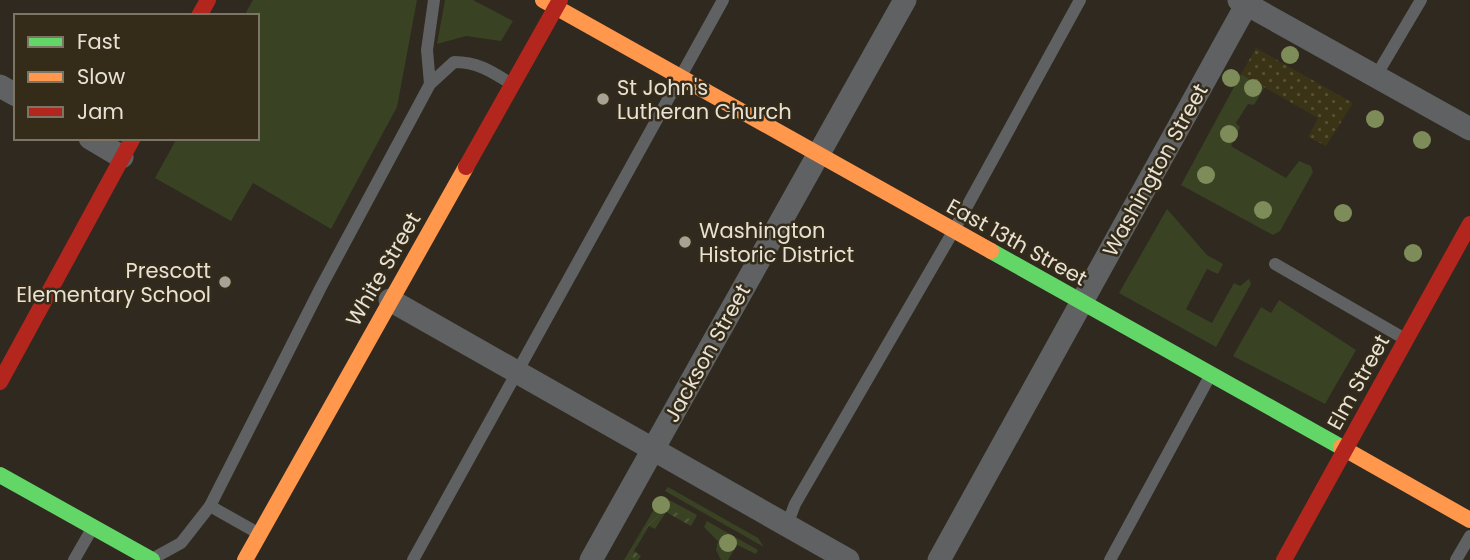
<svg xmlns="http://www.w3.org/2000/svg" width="1470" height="560" viewBox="0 0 1470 560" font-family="Poppins,sans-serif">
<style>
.green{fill:#394324}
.sand{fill:url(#sand-dots)}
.garden{fill:url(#garden-furrows)}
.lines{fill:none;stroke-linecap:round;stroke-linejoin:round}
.lane{stroke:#5f6162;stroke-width:12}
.street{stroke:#5f6162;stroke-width:23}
.fast{stroke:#63d668;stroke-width:16}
.slow{stroke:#ff974d;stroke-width:16}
.jam{stroke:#b3261e;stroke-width:16}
.tree{fill:#7d8c58}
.poi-dot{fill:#a7a196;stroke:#352b19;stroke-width:2.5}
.labels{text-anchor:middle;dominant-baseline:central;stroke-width:5;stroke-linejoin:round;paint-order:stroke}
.poi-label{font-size:21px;fill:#e7e1d6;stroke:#352b19;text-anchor:start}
.street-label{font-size:21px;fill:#e7e1d6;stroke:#352b19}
</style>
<defs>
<pattern id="sand-dots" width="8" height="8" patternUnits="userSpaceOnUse" patternTransform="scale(1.75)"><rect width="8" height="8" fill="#3a3315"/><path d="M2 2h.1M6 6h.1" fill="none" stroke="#565036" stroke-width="1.8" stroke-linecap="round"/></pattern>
<pattern id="garden-furrows" width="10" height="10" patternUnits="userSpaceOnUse" patternTransform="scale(1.75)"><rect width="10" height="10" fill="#394324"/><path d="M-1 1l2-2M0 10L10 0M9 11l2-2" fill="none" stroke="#565e43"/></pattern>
</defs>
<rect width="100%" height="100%" fill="#2f291f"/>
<g class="green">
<polygon points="253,0 417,0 397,107 331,229 253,183 231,221 155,178 177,138 257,138 257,16 244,16"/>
<polygon points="445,0 473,0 513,21 501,41 466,36 437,44"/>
<polygon points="1241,74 1264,88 1254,105 1248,104 1236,123 1240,127 1231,146 1286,178 1299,161 1311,166 1313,172 1280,231 1273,235 1181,185"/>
<polygon points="1167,209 1207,255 1223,264 1218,274 1207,269 1186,309 1212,323 1234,283 1240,286 1249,279 1251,284 1216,347 1119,293"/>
<polygon points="1279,300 1356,350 1325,404 1233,356 1261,307 1271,313"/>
<polygon points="668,487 758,538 764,547 665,491"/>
<path d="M662,496L697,515L694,521L667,509C649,521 633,537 633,560H624Z"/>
<polygon points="707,521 758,550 756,554 737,545 728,560 721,560 716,550 718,541 704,527"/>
</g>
<polygon class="sand" points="1256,48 1353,103 1326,146 1308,137 1318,118 1241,74"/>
<path class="garden" d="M667,508L694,521L691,526L666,512L655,529L649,526L634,551L641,556L638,560H633C633,536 650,522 667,508Z"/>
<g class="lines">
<g class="lane">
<polyline points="1376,76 1421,0"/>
<polyline points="430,84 427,50 434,0"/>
<polyline points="1275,264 1405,339"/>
<polyline points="210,506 256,532"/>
<polyline points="787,525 795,504 954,230 1080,0"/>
<path d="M152,559L181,543L210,506L321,287L430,84L454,62C477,62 491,71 510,83"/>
<polyline points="74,560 93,527"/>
<polyline points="413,560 723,0"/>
<polyline points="1110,560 1210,376"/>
<polyline points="1456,560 1470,536"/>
</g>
<g class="street">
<polyline points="1239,0 1470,129"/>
<polyline points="0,86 16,95"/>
<polyline points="90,138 122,157"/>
<polyline points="390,300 848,560"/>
<polyline points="591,560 905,0"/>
<polyline points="939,560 1249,0"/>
</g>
<g class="fast">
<polyline points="991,251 1341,447"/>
<polyline points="0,475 152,560"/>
</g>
<g class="slow">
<polyline points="543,0 991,251"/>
<polyline points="1341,447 1470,520"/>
<polyline points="245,560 466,167"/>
</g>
<g class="jam">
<polyline points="199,16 208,0"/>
<polyline points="466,167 560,0"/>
<polyline points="0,382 133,138"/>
<polyline points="1284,560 1470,224"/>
</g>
</g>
<g class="tree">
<circle cx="1290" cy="55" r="9"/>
<circle cx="1231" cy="78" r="9"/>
<circle cx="1253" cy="88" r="9"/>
<circle cx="1375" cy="119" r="9"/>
<circle cx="1229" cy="134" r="9"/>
<circle cx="1422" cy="140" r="9"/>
<circle cx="1206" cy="175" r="9"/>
<circle cx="1263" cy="210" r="9"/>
<circle cx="1343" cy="213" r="9"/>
<circle cx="1413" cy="253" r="9"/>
<circle cx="661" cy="505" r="9"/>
<circle cx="728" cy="543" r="9"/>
</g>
<g class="poi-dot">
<circle cx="603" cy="99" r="7"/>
<circle cx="685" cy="242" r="7"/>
<circle cx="225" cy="282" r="7"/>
</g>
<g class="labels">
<g class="poi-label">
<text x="617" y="87">St John's<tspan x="617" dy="24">Lutheran Church</tspan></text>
<text x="699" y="230">Washington<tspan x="699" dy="24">Historic District</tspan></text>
<text x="211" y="270" text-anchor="end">Prescott<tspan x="211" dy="24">Elementary School</tspan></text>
</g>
<g class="street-label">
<text transform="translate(1155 170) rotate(-61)">Washington Street</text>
<text transform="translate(1017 242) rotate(29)">East 13th Street</text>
<text transform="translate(383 269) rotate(-60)">White Street</text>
<text transform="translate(707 353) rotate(-61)">Jackson Street</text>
<text transform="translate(1358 382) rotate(-61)">Elm Street</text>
</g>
</g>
<rect x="14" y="14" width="245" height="126" fill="#352b19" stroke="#7c7465" stroke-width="2"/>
<rect x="28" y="37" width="35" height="10" fill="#63d668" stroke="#7c7465" stroke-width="2"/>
<text x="77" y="49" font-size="21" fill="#e7e1d6">Fast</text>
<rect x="28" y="72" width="35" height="10" fill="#ff974d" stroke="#7c7465" stroke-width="2"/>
<text x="77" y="84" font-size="21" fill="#e7e1d6">Slow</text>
<rect x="28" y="107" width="35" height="10" fill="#b3261e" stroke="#7c7465" stroke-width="2"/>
<text x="77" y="119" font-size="21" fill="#e7e1d6">Jam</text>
</svg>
